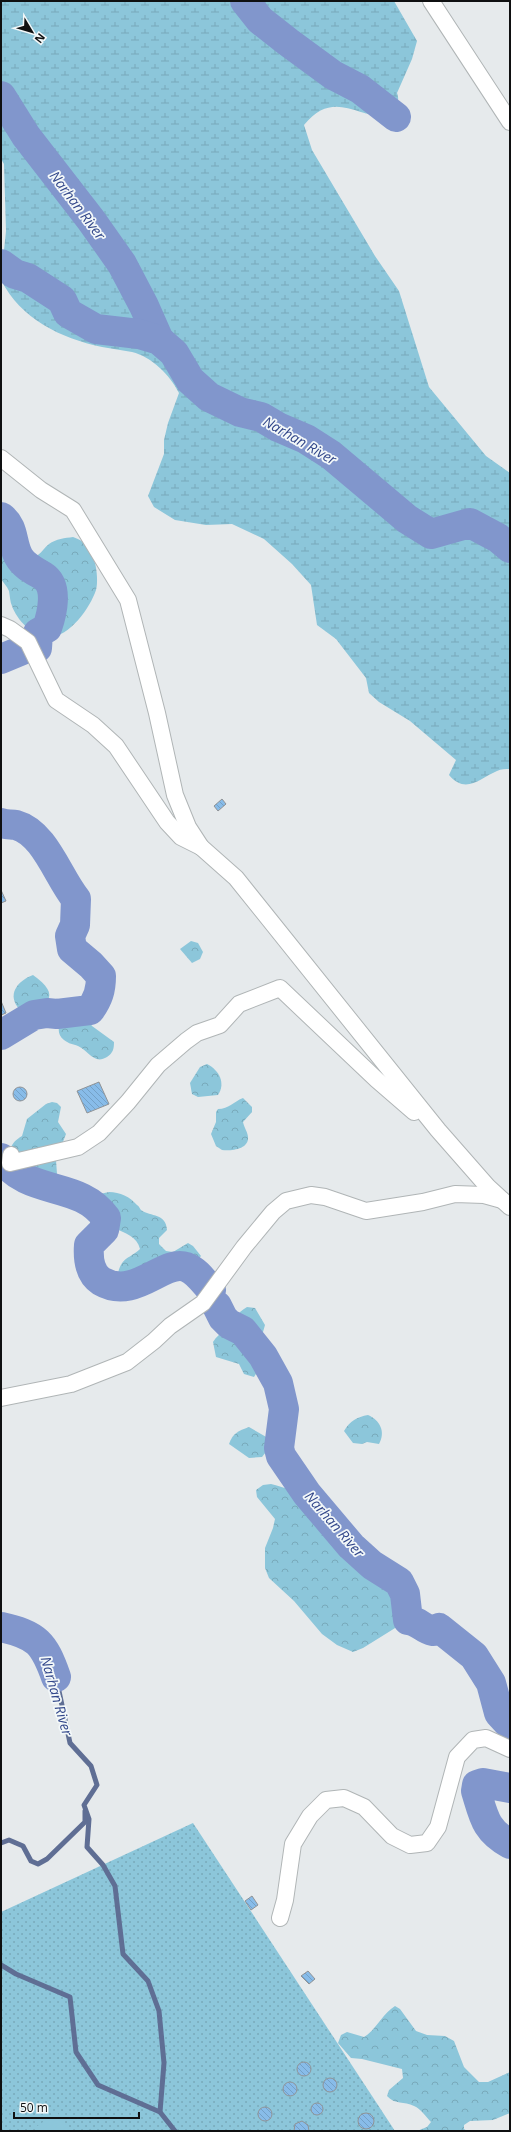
<svg xmlns="http://www.w3.org/2000/svg" width="511" height="2132" viewBox="0 0 511 2132" font-family="'Open Sans',sans-serif">
<style>
.forest{fill:url(#forest-crowns)}
.wetland{fill:url(#wetland-marsh)}
.park{fill:url(#park-dots)}
.garden{fill:#8cc6da}
.lines{fill:none;stroke-linecap:round;stroke-linejoin:round}
.stream{stroke:#5f6e94;stroke-width:5}
.river{stroke:#8196cc;stroke-width:30}
.building{fill:url(#building-back-hatch);stroke:#909396}
.street-casing{stroke:#b0b5b6;stroke-width:18}
.street{stroke:#fff;stroke-width:16}
.labels{text-anchor:middle;dominant-baseline:central;stroke-width:3.5;stroke-linejoin:round;paint-order:stroke}
.water-label{font-size:14px;font-style:italic;fill:#32478a;stroke:#f3f8f9}
</style>
<defs>
<pattern id="forest-crowns" width="20" height="18" patternUnits="userSpaceOnUse"><rect width="20" height="18" fill="#8cc6da"/><path d="M2 6a3 3 0 1 1 6 0M12 15a3 3 0 1 1 6 0" fill="none" stroke="#78a9ba"/></pattern>
<pattern id="wetland-marsh" width="20" height="14" patternUnits="userSpaceOnUse"><rect width="20" height="14" fill="#8cc6da"/><path d="M1 5h8M5 5V1M11 12h8M15 12V8" fill="none" stroke="#78a9ba"/></pattern>
<pattern id="park-dots" width="8" height="8" patternUnits="userSpaceOnUse"><rect width="8" height="8" fill="#8cc6da"/><path d="M2 2h.1M6 6h.1" fill="none" stroke="#78a9ba" stroke-width="1.8" stroke-linecap="round"/></pattern>
<pattern id="building-back-hatch" width="6" height="6" patternUnits="userSpaceOnUse"><rect width="6" height="6" fill="#88bce9"/><path d="M-1 5l2 2M0 0l6 6M5-1l2 2" fill="none" stroke="#74a1c7"/></pattern>
</defs>
<rect width="100%" height="100%" fill="#e6eaec"/>
<g class="forest">
<path d="M73,537C87,542 91,549 95,563C97,571 98,583 96,590C90,608 69,638 48,637C32,636 17,620 12,606C10,602 10,596 9,591C7,586 3,583 1,578C0,571 1,552 1,544C11,563 19,567 38,555C42,552 45,547 49,544C56,539 65,538 73,537Z"/>
<polygon points="191,941 198,943 203,952 200,959 192,963 180,949"/>
<path d="M33,975C62,995 49,1008 20,1010C6,995 17,981 33,975Z"/>
<path d="M74,1004H78L92,1026L114,1042C114,1049 113,1053 107,1057C94,1065 89,1051 78,1046C73,1044 69,1044 64,1040C51,1030 65,1012 74,1004Z"/>
<path d="M207,1064C219,1070 226,1083 218,1095L198,1097L192,1094L190,1083L200,1067Z"/>
<path d="M243,1098L252,1107V1112L243,1122C244,1127 248,1133 248,1137C249,1150 230,1151 222,1150L216,1146L211,1134L216,1122V1112L218,1109C229,1109 233,1102 243,1098Z"/>
<path d="M52,1102L57,1103L61,1107L58,1122L66,1134L56,1160L57,1174C44,1191 22,1173 10,1163C9,1150 10,1143 22,1136L27,1119L46,1104Z"/>
<path d="M109,1192C120,1192 130,1197 137,1205C139,1206 140,1209 141,1210C151,1217 166,1213 167,1230L159,1238V1244L166,1251L173,1252L188,1243L193,1246L201,1256C181,1280 152,1300 123,1283L118,1273C122,1257 129,1259 140,1249C135,1225 91,1231 86,1206L95,1195Z"/>
<path d="M247,1307L255,1308L265,1325L263,1332L248,1346L260,1362L261,1366L254,1377L244,1374L239,1364L216,1357L213,1342C216,1337 220,1334 224,1330C233,1322 236,1313 247,1307Z"/>
<path d="M368,1415C380,1420 386,1432 379,1444L367,1442L362,1444L353,1443L344,1431C350,1421 357,1417 368,1415Z"/>
<path d="M249,1427L268,1438C270,1446 268,1450 262,1457L249,1458L229,1444C233,1433 238,1431 249,1427Z"/>
<path d="M271,1484C301,1491 329,1509 343,1536C351,1549 353,1562 363,1574C375,1575 380,1568 393,1570L412,1608L408,1620L363,1648L353,1652L337,1645L322,1634L294,1601L269,1578L265,1568V1548L273,1528L275,1519L257,1497L256,1490L263,1485Z"/>
<path d="M395,2006L400,2009L416,2031L427,2035L445,2036L454,2041L464,2067L479,2082H488L510,2072V2113L493,2120L470,2121L464,2125V2129L467,2131H417L427,2127L431,2122C426,2117 421,2109 414,2106C404,2101 395,2105 387,2096L389,2090L403,2078L402,2069L362,2059L351,2058L338,2043L341,2035L347,2032L364,2037C377,2029 382,2014 395,2006Z"/>
</g>
<path class="wetland" d="M1,1H394L417,41L412,59L397,93C401,104 394,109 387,117C354,116 333,90 304,125L312,150L375,256L399,291L429,387L486,456L510,473V769C506,769 501,769 497,771C480,778 466,795 449,775L456,760L410,721L379,702L369,693L366,678L336,639L317,625L311,585L292,564L264,539L232,524L206,525L175,520L154,507L148,496L164,454V440L168,423L179,393C170,375 152,357 132,352C122,350 112,349 102,347C60,338 21,319 1,280L6,231L4,164L1,159Z"/>
<polygon class="park" points="193,1823 395,2131 1,2131 1,1912"/>
<polygon class="garden" points="57,2112 70,2131 38,2131 36,2127"/>
<g class="lines">
<g class="stream">
<polyline points="56,1677 70,1743 91,1766 97,1785 84,1805 89,1819 87,1847 103,1865 115,1886 123,1954 148,1981 159,2011 164,2063 160,2112 175,2131"/>
<polyline points="1,1843 9,1840 23,1846 31,1861 38,1864 47,1859 85,1822 85,1811"/>
<polyline points="1,1965 16,1974 70,1997 76,2052 98,2085 160,2112"/>
</g>
<g class="river">
<polyline points="245,1 260,20 288,42 333,75 360,89 396,117"/>
<polyline points="1,96 26,136 91,220 122,264 144,306 159,340"/>
<polyline points="1,264 15,274 28,278 62,300 68,313 96,329 139,334 159,340 174,353 190,380 209,397 240,412 261,417 278,427 306,439 331,455 407,519 431,534 470,523 498,538 510,548"/>
<path d="M1,517C15,527 11,544 19,557C24,566 35,571 43,576C59,586 52,614 47,628L38,633L37,648L36,642"/>
<polyline points="1,659 25,649"/>
<path d="M1,823C6,825 11,824 16,825C45,833 58,877 76,899L75,925L70,936L72,949L91,965L101,976C101,990 98,999 90,1010L57,1014L47,1013L34,1015L1,1035"/>
<path d="M1,1158C29,1197 79,1180 106,1218L104,1230L89,1245C88,1258 89,1273 101,1281C135,1301 163,1259 186,1267C197,1271 204,1282 211,1290"/>
<path d="M217,1306L223,1318L229,1324L243,1331L263,1356L278,1383L284,1409L279,1448L281,1456L307,1494L351,1546L372,1565L399,1582L405,1594L408,1620C419,1621 423,1629 433,1631L439,1628L474,1656L491,1683L499,1713L510,1725"/>
<path d="M1,1627C37,1635 44,1643 56,1677"/>
<path d="M510,1788L483,1783L477,1785L476,1791C484,1817 485,1830 510,1844"/>
</g>
</g>
<g class="building">
<polygon points="222,799 226,804 218,811 214,806"/>
<polygon points="1,890 6,901 1,903"/>
<polygon points="1,1001 6,1013 1,1015"/>
<polygon points="99,1082 109,1104 87,1113 77,1091"/>
<circle cx="20" cy="1094" r="7"/>
<polygon points="252,1896 258,1905 251,1910 245,1901"/>
<polygon points="308,1971 315,1979 309,1984 301,1976"/>
<circle cx="304" cy="2069" r="7"/>
<circle cx="330" cy="2085" r="7"/>
<circle cx="290" cy="2089" r="7"/>
<circle cx="317" cy="2109" r="6"/>
<circle cx="265" cy="2114" r="7"/>
<circle cx="366" cy="2121" r="8"/>
<polygon points="302,2121 308,2125 309,2131 294,2131 295,2124"/>
</g>
<g class="lines">
<defs>
<g id="street">
<polyline points="431,1 510,122"/>
<polyline points="1,458 41,490 73,510 128,600 157,713 175,795 188,827 201,847 236,878 438,1130 488,1187 510,1207"/>
<polyline points="1,625 10,629 28,642 56,700 93,725 116,746 167,822 181,837 201,847"/>
<polyline points="11,1155 10,1163 78,1147 99,1133 128,1102 158,1065 186,1041 197,1033 220,1025 239,1004 280,988 377,1080 414,1112"/>
<polyline points="1,1398 71,1384 127,1362 154,1341 170,1326 203,1303 244,1247 273,1212 286,1201 311,1195 325,1197 366,1211 423,1202 455,1194 484,1195 502,1200"/>
<polyline points="280,1918 285,1900 293,1844 310,1816 326,1800 344,1798 364,1807 392,1836 410,1845 427,1843 438,1827 457,1757 473,1740 486,1738 510,1749"/>
</g>
</defs>
<use href="#street" class="street-casing"/>
<use href="#street" class="street"/>
</g>
<g class="labels">
<g class="water-label">
<text transform="translate(78 205) rotate(53)">Narhan River</text>
<text transform="translate(300 440) rotate(30)">Narhan River</text>
<text transform="translate(335 1524) rotate(49)">Narhan River</text>
<text transform="translate(57 1696) rotate(74)">Narhan River</text>
</g>
</g>
<rect width="511" height="2132" fill="none" stroke="#0f1011" stroke-width="4"/>
<g transform="translate(32 32) rotate(128)" stroke="#f3f8f9" stroke-width="3" paint-order="stroke">
<path d="M0-3L7 15L0 10L-7 15Z" fill="#0f1011"/>
<text y="-6" font-size="11" font-weight="bold" text-anchor="middle" fill="#0f1011">N</text>
</g>
<path d="M14 2112v6h125v-6" fill="none" stroke="#0f1011" stroke-width="2"/>
<text x="20" y="2112" font-size="12" fill="#0f1011" stroke="#f3f8f9" stroke-width="3" paint-order="stroke">50 m</text>
</svg>
